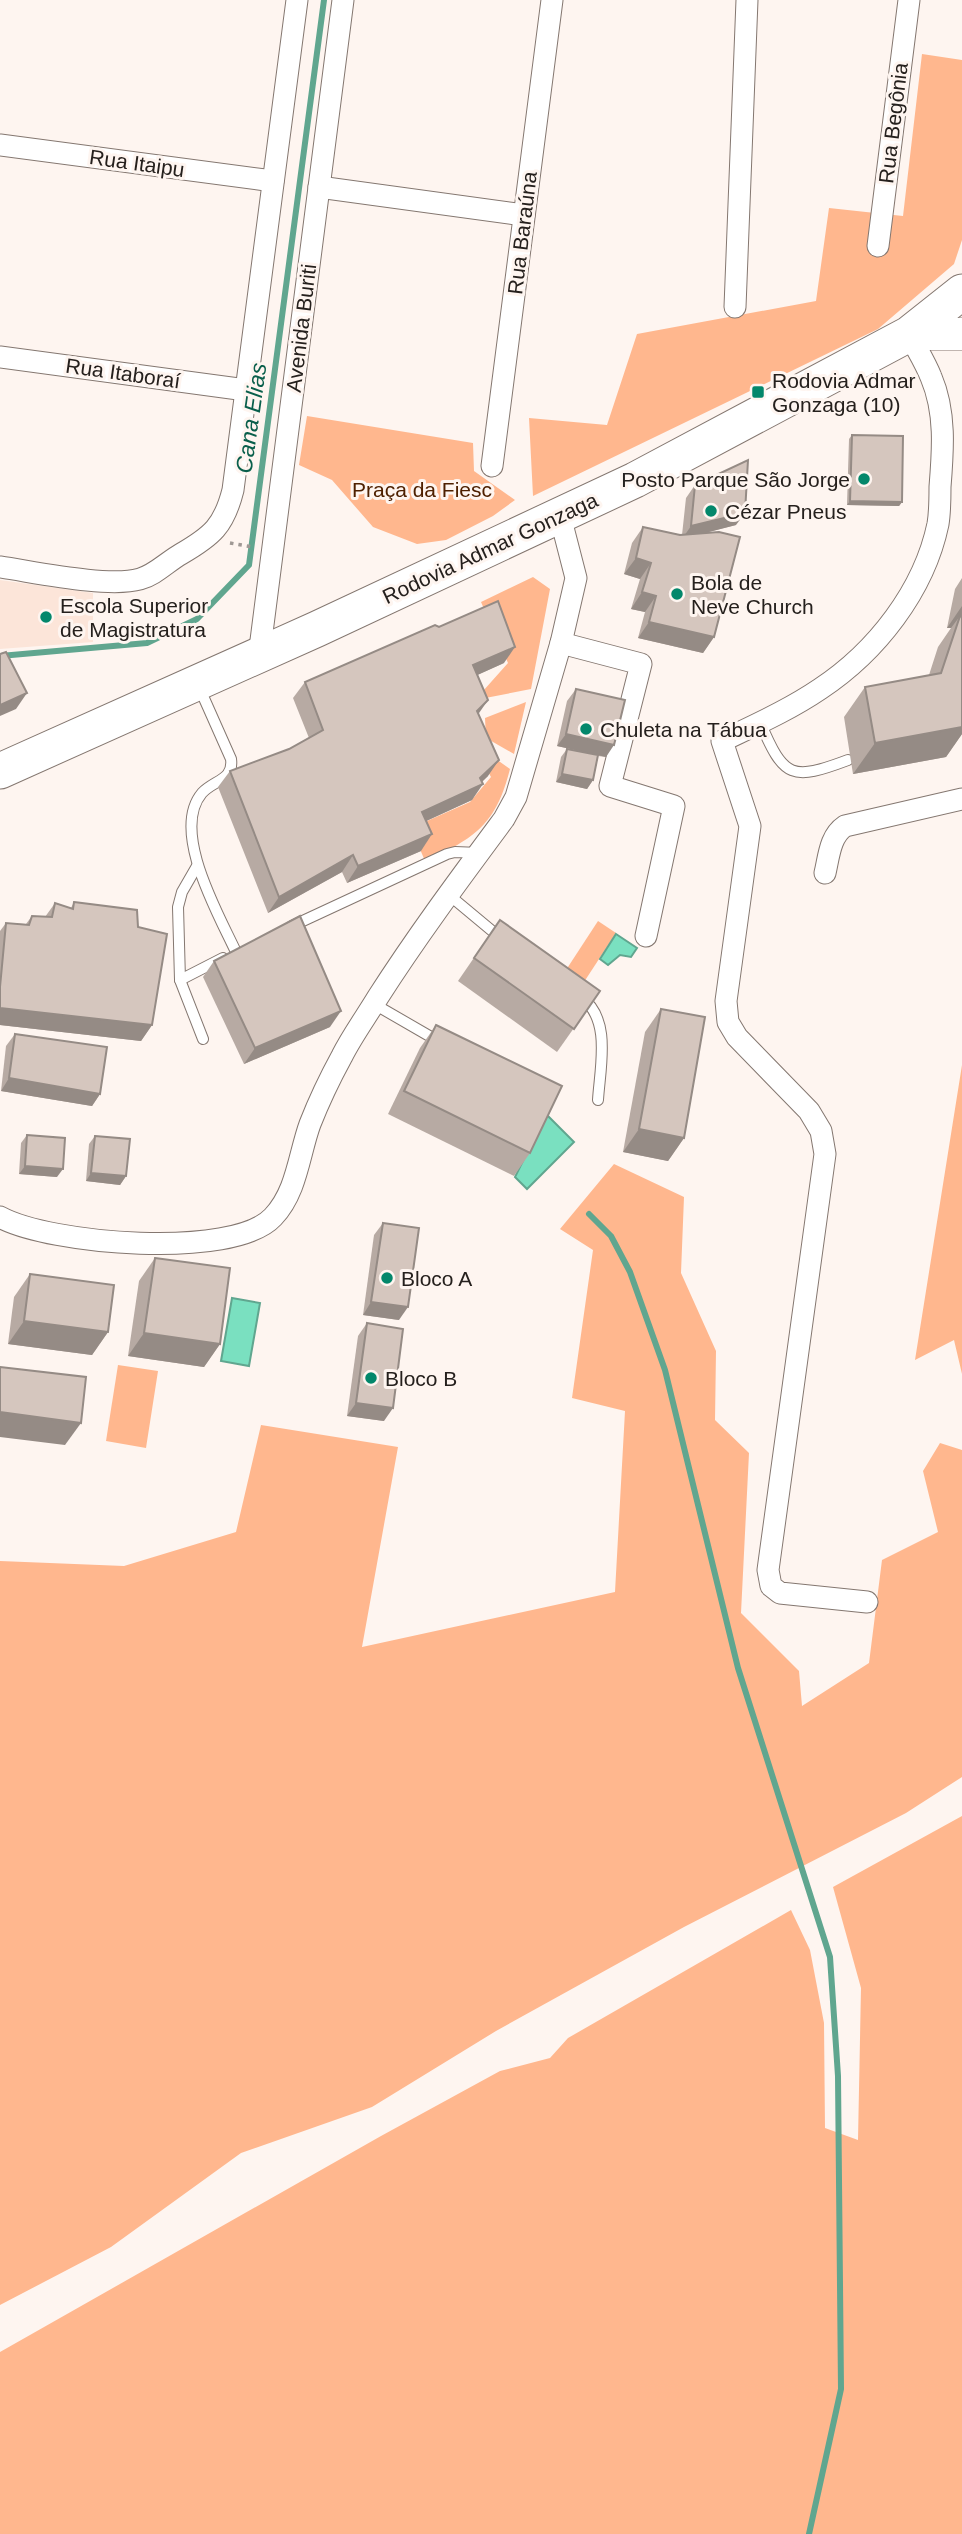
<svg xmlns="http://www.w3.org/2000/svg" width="962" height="2534" viewBox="0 0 962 2534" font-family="Helvetica,sans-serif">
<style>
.built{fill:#fce5d9}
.green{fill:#ffb78e}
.water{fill:#7ae0c0;stroke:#60a68f;stroke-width:2}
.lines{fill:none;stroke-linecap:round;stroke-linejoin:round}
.stream{stroke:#60a68f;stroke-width:6}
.lane-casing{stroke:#847770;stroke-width:12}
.street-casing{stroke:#847770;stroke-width:23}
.secondary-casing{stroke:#847770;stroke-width:33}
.primary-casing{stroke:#847770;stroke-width:37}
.path{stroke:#9f9894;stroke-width:3.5;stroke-dasharray:3.5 5;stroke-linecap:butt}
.lane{stroke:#fff;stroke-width:10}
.street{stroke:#fff;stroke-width:21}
.secondary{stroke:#fff;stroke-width:32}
.primary{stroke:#fff;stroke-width:35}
.wall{fill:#b7aaa3}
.shaded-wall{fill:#958b85}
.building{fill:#d5c6be;stroke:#958b85;stroke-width:2}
.poi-dot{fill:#03876b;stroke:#fef5f0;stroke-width:2.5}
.labels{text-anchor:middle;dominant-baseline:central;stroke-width:6;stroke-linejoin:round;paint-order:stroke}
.street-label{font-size:21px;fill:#25201d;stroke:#fef5f0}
.poi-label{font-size:21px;fill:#25201d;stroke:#fef5f0;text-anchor:start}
.park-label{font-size:21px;fill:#4e2000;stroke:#fef5f0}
.water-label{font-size:23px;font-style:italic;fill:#095f4b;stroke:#fef5f0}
</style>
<rect width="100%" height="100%" fill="#fef5f0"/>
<polygon class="built" points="0,580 93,593 93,642 0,649"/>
<g class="green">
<polygon points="922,54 962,60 962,240 954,264 878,329 533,496 529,418 607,425 637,334 816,301 829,208 903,216"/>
<polygon points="307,416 473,443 474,471 515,500 493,516 446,540 417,544 373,527 332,480 299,465"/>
<polygon points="533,577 550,589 531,689 475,700 508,663 481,602"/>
<polygon points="526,702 514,754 486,738 485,718"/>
<path d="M472,742L510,769C496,824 476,838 425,861L411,828L470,802L491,777Z"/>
<polygon points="598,921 616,933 584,982 566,970"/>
<polygon points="962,1065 962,1374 954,1340 915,1360"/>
<polygon points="614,1164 684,1197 681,1273 716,1351 715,1420 749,1453 741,1613 799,1671 802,1706 869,1663 882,1560 938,1532 923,1471 940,1443 962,1450 962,1777 906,1813 684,1927 496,2031 372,2107 241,2153 111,2247 0,2305 0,1561 124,1566 236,1532 261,1425 398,1447 362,1647 615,1592 625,1411 572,1398 593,1250 560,1229"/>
<polygon points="118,1365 158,1371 146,1448 106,1441"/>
<polygon points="962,1816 962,2534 0,2534 0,2352 381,2136 500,2071 550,2058 568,2038 791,1910 810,1950 824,2023 825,2128 858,2140 861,1988 833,1887"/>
</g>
<g class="water">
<polygon points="616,934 637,948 631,957 620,955 608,965 600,959"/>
<polygon points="546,1114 574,1142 527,1189 515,1177"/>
<polygon points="232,1298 260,1303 249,1366 221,1361"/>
</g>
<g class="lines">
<g class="stream">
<polyline points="0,656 147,643 197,619 249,565 324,0"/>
<polyline points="589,1214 611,1236 630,1272 665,1370 738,1668 830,1957 838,2076 841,2389 809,2534"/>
</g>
<defs>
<g id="lane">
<path d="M199,687L231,759C234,780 214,780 202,793C170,831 219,915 236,952"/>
<path d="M760,722C784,779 792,781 848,760"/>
<polyline points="197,866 182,892 178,907 180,980 203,1039"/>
<polyline points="449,895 503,940"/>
<polyline points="292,926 447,854 455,852 479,853"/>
<polyline points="180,980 223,958"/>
<path d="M581,997C612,1019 600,1067 598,1100"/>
<polyline points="374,1004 438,1041"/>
</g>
<g id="street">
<polyline points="0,145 273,181"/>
<polyline points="319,187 524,215"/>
<polyline points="878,246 909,0"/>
<polyline points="735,307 747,0"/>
<polyline points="0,357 246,390"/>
<polyline points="492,466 552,0"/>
<path d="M0,567C35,572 108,588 140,579C155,575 167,562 181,554C212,536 224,526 233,490L297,0"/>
<polyline points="561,643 641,664 610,786 674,806 646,936"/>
<polyline points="259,656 343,0"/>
<path d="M825,873C829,856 830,836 845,826L962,799"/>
<path d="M0,1217C49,1244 233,1260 273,1217C297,1192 299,1154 310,1124C319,1101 330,1078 342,1056C352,1036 366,1017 378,997C417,936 461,877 504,819L516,797L561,643L576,578L560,516"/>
<path d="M867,1602L780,1593L771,1586L768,1570L825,1154L821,1131L809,1111L737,1037L728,1022L726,1001L750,826L722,741C755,725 789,710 820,689C876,652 924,591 938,524C940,512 940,499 940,487C943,450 946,412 931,377C925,362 916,348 909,334"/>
</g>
<polyline id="secondary" points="909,334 962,334"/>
<polyline id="primary" points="0,771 317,629 635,480 909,334 962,292"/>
</defs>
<use href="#lane" class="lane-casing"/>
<use href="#street" class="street-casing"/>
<use href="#secondary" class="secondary-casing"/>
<use href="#primary" class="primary-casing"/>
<polyline class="path" points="230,543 253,547"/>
<use href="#lane" class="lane"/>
<use href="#street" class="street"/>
<use href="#secondary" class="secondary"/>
<use href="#primary" class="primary"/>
</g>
<g class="wall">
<polygon points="852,435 902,502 899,506 847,505 849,439"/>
<polygon points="695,485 736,525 704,533 714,637 703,653 638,638 645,612 631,609 640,579 624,574 632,543 643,527 682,535 686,498"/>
<polygon points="962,578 962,734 946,757 853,774 844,717 865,687 929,675 938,647 951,628 947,628 955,589"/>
<polygon points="504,663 477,675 478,714 488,776 482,782 472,800 426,821 421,851 347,883 342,872 268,913 218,787 230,771 289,749 309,738 293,698 305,682"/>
<polygon points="576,689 606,757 598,756 593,780 587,789 556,782 561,757 567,749 580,751 557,746 567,701"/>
<polygon points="74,902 138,927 152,1025 141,1041 0,1025 0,931 6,923 26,924 32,916 45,917 55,903 71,908"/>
<polygon points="500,920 600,991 557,1052 458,981"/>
<polygon points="214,961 330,1027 244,1064 203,977"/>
<polygon points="661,1009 684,1138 668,1161 623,1152 645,1032"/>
<polygon points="436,1025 530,1153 514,1176 388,1114 420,1048"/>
<polygon points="15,1034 100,1094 92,1106 1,1091 6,1046"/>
<polygon points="27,1135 57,1177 19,1174 21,1143"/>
<polygon points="95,1136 126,1176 120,1185 86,1181 89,1144"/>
<polygon points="383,1223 399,1320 363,1315 374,1235"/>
<polygon points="155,1258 220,1344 204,1367 128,1356 139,1281"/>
<polygon points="30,1274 108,1332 92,1355 8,1344 14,1297"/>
<polygon points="367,1323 384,1421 347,1416 358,1336"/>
</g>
<g class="shaded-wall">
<polygon points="850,501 902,502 899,506 847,505"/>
<polygon points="745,513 736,525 682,539 691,526"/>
<polygon points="636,558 651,563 640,579 624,574"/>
<polygon points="642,592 656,596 645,612 631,609"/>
<polygon points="962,606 962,631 960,616 951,628 947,628"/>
<polygon points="649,622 714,637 703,653 638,638"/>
<polygon points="515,647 504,663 462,682 473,665"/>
<polygon points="27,693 16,709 0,716 0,705"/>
<polygon points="488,700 477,716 477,711"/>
<polygon points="962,727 962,734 946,757 853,774 875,743"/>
<polygon points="566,734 614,745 606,757 557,746"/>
<polygon points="499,760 488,776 475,788 483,784 472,800 411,828 422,812 480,778"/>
<polygon points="562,774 593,780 587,789 556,782"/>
<polygon points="432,834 421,851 347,883 358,866"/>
<polygon points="353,855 342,872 268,913 279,897"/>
<polygon points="0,1008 152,1025 141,1041 0,1025"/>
<polygon points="341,1011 330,1027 244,1064 255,1048"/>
<polygon points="9,1078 100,1094 92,1106 1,1091"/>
<polygon points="639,1129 684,1138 668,1161 623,1152"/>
<polygon points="25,1166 63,1169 57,1177 19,1174"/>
<polygon points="91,1173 126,1176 120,1185 86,1181"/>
<polygon points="371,1302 408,1307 399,1320 363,1315"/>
<polygon points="24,1321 108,1332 92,1355 8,1344"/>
<polygon points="144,1333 220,1344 204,1367 128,1356"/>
<polygon points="356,1403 393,1408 384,1421 347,1416"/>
<polygon points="0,1412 81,1423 65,1445 0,1437"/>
</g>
<g class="building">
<polygon points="852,435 903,436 902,502 850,501"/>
<polygon points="748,460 745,513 691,526 695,485"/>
<polygon points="643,527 680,535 719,532 740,537 714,637 649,622 656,596 642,592 651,563 636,558"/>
<polygon points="498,601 515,647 473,665 488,700 477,711 499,760 480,778 483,784 422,812 432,834 358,866 353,855 279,897 230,771 289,749 323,730 305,682 435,625 439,627"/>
<polygon points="960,616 962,617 962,727 875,743 865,687 941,673"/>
<polygon points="6,652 27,693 0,705 0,654"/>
<polygon points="576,689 625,700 614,745 566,734"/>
<polygon points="567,749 598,755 593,780 562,774"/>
<polygon points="74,902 137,910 138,927 167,934 152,1025 0,1008 0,987 6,923 29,925 32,916 52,917 55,903 73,909"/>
<polygon points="300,916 341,1011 255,1048 214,961"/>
<polygon points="500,920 600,991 574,1029 474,958"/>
<polygon points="661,1009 705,1017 684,1138 639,1129"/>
<polygon points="436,1025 562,1086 530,1153 404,1091"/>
<polygon points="15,1034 107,1047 100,1094 9,1078"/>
<polygon points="27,1135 65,1138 63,1169 25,1166"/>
<polygon points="95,1136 130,1139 126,1176 91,1173"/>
<polygon points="383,1223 419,1228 408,1307 371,1302"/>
<polygon points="155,1258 230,1268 220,1344 144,1333"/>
<polygon points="30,1274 114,1285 108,1332 24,1321"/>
<polygon points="367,1323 403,1329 393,1408 356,1403"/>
<polygon points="0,1367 86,1377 81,1423 0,1412"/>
</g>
<g class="poi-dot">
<rect x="751" y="385" width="14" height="14" rx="3.5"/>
<circle cx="864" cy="479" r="7"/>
<circle cx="711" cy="511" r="7"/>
<circle cx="677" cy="594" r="7"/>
<circle cx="46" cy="617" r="7"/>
<circle cx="586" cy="729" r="7"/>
<circle cx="387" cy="1278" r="7"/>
<circle cx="371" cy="1378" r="7"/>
</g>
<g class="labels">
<g class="street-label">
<text transform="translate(893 123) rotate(-83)">Rua Begônia</text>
<text transform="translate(137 163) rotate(8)">Rua Itaipu</text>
<text transform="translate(522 233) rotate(-83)">Rua Baraúna</text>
<text transform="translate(301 328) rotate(-83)">Avenida Buriti</text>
<text transform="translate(123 373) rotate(8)">Rua Itaboraí</text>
<text transform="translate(490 548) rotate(-25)">Rodovia Admar Gonzaga</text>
</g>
<g class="poi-label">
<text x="772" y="380">Rodovia Admar<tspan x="772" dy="24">Gonzaga (10)</tspan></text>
<text x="850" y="479" text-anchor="end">Posto Parque São Jorge</text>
<text x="725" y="511">Cézar Pneus</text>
<text x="691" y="582">Bola de<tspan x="691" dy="24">Neve Church</tspan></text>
<text x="60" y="605">Escola Superior<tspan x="60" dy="24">de Magistratura</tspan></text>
<text x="600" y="729">Chuleta na Tábua</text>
<text x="401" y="1278">Bloco A</text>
<text x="385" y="1378">Bloco B</text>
</g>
<g class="park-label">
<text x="422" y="489">Praça da Fiesc</text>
</g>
<g class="water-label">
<text transform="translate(251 418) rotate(-82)">Cana Elias</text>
</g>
</g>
</svg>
